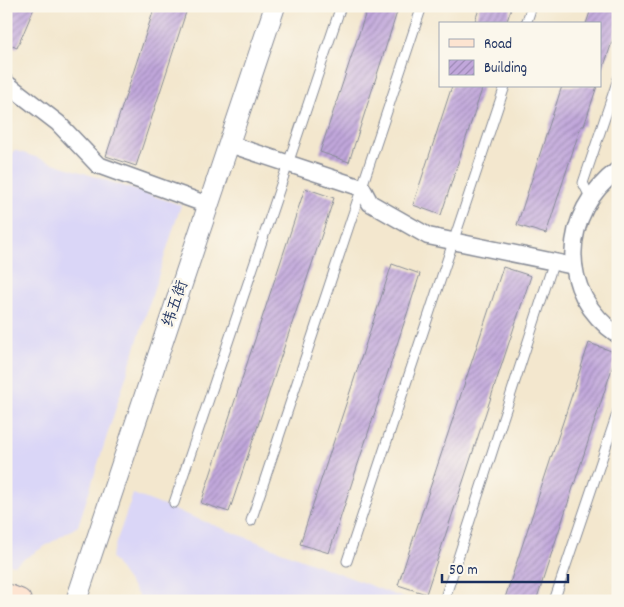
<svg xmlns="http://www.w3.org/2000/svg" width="624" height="607" viewBox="0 0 624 607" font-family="Dekko,'LXGW WenKai TC',sans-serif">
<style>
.built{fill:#dad6f7}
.building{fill:url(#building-hatch)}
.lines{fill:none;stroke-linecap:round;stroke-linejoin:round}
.service-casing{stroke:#878b96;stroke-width:11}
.minor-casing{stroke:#878b96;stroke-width:19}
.tertiary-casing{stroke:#878b96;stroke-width:22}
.secondary-casing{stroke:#878b96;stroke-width:26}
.service{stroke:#fff;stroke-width:9}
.minor{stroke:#fff;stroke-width:16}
.tertiary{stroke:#fff;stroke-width:20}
.secondary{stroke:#fde4d1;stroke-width:24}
.labels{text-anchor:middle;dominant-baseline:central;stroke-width:5;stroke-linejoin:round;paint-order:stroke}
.street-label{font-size:16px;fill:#1b2f5e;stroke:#fbf7ec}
</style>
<defs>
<pattern id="building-hatch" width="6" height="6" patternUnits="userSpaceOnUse" patternTransform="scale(1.25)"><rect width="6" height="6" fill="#c1a7db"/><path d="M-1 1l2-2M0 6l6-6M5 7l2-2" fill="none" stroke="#9c88b5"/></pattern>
</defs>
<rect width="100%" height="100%" fill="#fbf7ec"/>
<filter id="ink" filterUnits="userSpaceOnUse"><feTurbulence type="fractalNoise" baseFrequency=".02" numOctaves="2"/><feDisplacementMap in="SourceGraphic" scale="10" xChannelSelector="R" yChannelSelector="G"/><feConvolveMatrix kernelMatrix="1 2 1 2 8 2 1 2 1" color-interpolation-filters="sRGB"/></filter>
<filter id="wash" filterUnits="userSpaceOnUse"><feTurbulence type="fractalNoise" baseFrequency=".0096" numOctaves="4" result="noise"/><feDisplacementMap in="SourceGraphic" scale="20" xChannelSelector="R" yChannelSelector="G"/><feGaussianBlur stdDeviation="1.12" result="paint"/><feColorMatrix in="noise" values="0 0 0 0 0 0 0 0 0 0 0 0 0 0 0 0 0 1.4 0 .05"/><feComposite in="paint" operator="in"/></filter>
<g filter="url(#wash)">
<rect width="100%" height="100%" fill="#f3e7ce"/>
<g class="built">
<polygon points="14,150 181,205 78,526 14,565 6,563 6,168"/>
<polygon points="133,494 411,601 142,601 111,557"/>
</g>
<g id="blocks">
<g class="building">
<polygon points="6,6 35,6 17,48 6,43"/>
<polygon points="155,6 188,6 136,166 106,156"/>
<polygon points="368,6 399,6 349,162 320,152"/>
<polygon points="480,6 512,6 506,24 474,24"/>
<polygon points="592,6 618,6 618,24 603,69 600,69 600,24 586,24"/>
<polygon points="452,86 483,86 441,215 413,205"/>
<polygon points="562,86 597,86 584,126 581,126 546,234 517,225"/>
<polygon points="305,188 334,198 229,512 201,503"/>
<polygon points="392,264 420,274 329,553 300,544"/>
<polygon points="503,267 531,276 426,594 398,585"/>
<polygon points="589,343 617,353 536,601 504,601"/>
</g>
</g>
</g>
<g filter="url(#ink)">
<use href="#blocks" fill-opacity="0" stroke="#878b96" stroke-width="1"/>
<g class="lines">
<defs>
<g id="service">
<polyline points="526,24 532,6"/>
<polyline points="590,197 583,183 618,79"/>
<polyline points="174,503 341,6"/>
<polyline points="251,521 422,6"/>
<polyline points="347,561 505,86"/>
<polyline points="444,601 554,261"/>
<polyline points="554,601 618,411"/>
</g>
<g id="minor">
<polyline points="6,83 58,123 98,165 208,205"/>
<polyline points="229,144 362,188 370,203 428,236 574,266"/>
<path d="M618,170C560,213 557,293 618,335"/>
</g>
<polyline id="tertiary" points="76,601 275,6"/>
<polyline id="secondary" points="6,596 19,601"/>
</defs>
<use href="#service" class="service-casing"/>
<use href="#minor" class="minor-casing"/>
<use href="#tertiary" class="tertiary-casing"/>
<use href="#secondary" class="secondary-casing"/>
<use href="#service" class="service"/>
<use href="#minor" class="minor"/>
<use href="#tertiary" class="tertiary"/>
<use href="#secondary" class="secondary"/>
</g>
</g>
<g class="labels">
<g class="street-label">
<text transform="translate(176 304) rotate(-71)">纬五街</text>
</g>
</g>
<rect width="624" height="607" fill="none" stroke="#fbf7ec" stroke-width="25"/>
<rect x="439" y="22" width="162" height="65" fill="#fbf7ec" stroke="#a1a7b3"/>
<rect x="449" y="39" width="25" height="8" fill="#fde4d1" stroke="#a1a7b3"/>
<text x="484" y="48" font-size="15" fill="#1b2f5e">Road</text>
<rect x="449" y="60" width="25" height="15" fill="url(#building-hatch)" stroke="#a1a7b3"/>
<text x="484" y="72" font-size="15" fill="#1b2f5e">Building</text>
<path d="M442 574v8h126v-8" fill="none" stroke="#1b2f5e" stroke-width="2.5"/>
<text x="449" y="574" font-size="15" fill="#1b2f5e" stroke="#fbf7ec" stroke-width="4" paint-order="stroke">50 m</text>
</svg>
